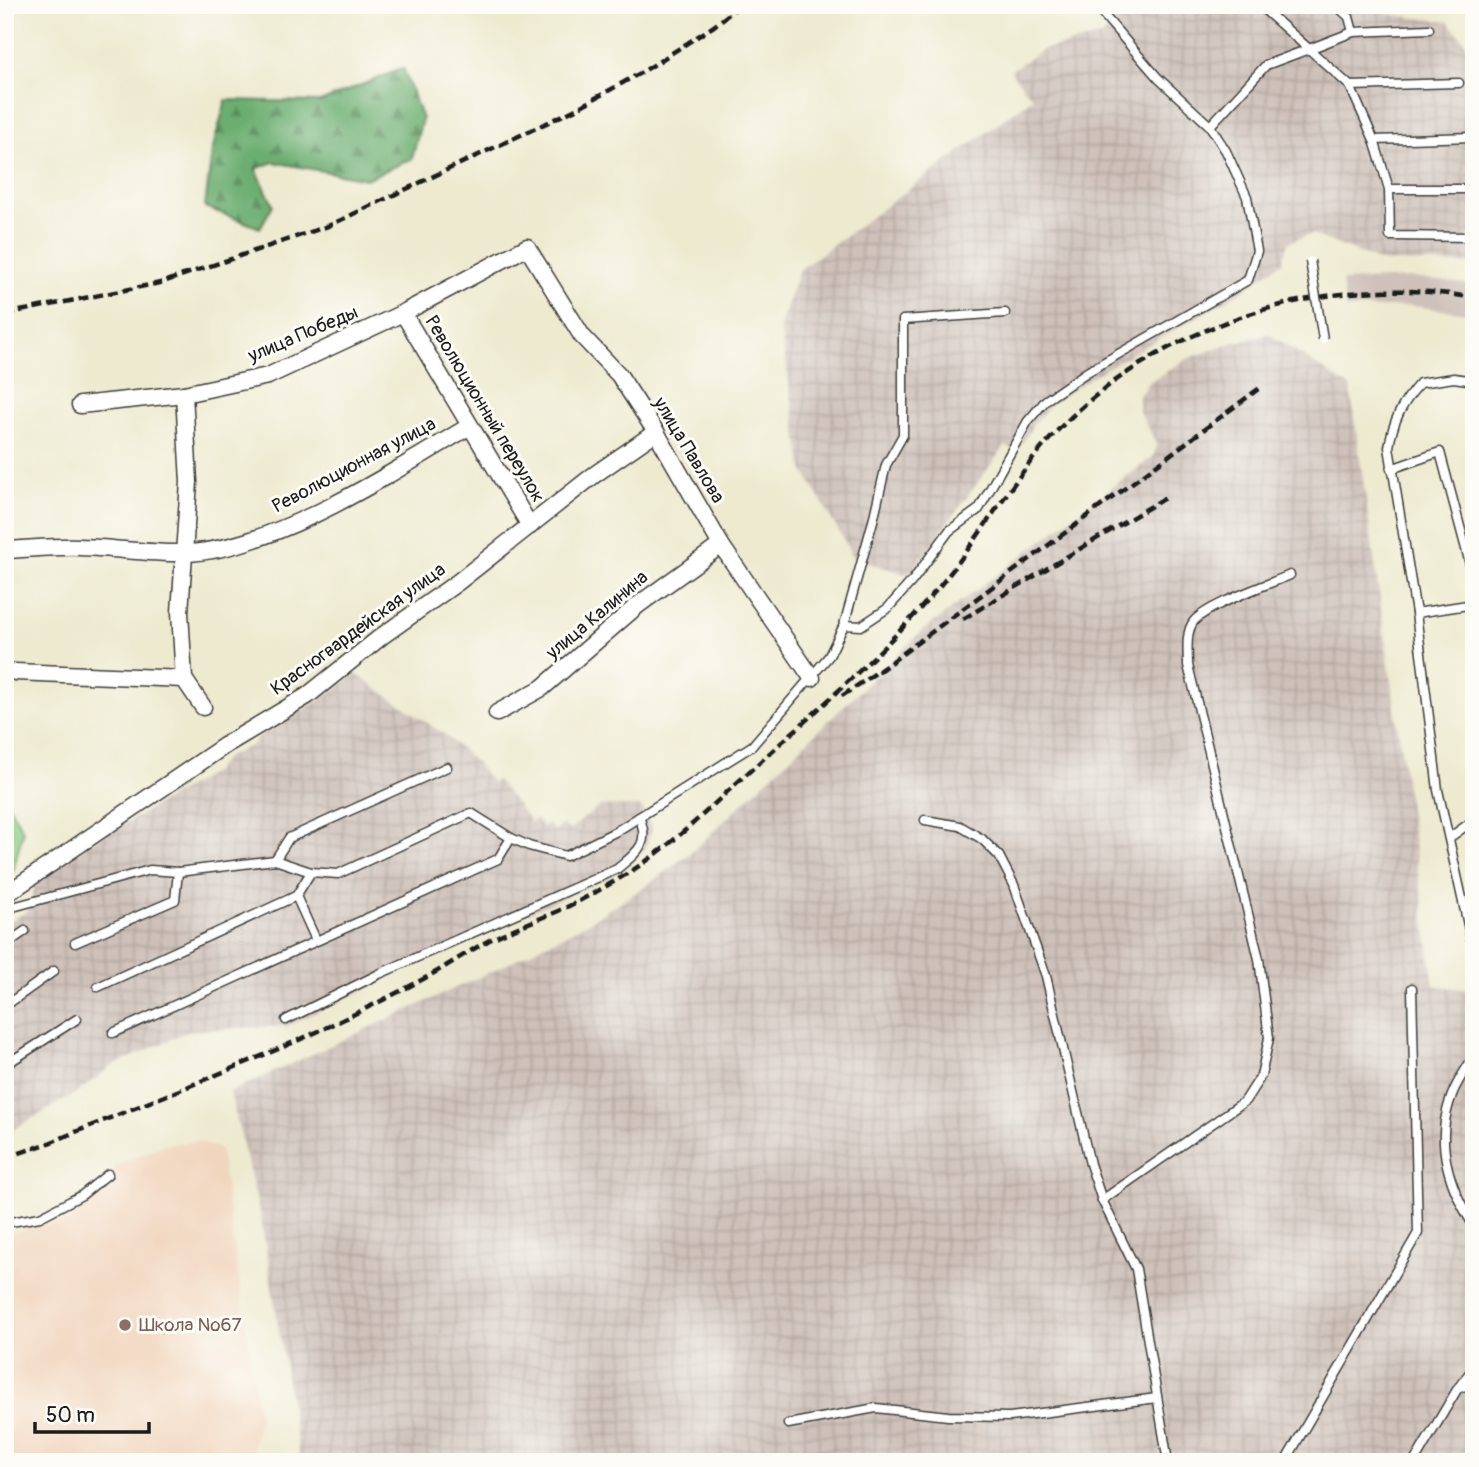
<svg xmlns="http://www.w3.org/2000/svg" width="1479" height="1467" viewBox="0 0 1479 1467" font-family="Pangolin,sans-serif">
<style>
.built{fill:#f1d5bd}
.industrial{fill:url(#industrial-grid)}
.railway{fill:#cec1ba}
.green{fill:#86ca83;stroke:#517350;stroke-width:2}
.forest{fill:url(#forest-firs);stroke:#446546;stroke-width:2}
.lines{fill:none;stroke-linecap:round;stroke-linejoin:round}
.service-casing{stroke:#3c3b37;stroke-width:11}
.minor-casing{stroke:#3c3b37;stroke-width:19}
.service{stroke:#fff;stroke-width:8}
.minor{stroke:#fff;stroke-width:16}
.rail{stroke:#1c1c1c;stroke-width:4.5;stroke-dasharray:10 5;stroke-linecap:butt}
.service-bridge-casing{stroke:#3c3b37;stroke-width:11;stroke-linecap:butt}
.service-bridge{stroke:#fff;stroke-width:8}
.education-dot{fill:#8d6e63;stroke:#fdfcf7;stroke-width:2.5}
.labels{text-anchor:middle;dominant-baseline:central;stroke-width:6;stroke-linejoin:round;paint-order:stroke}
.street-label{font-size:19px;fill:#1c1c1c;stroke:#fdfcf7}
.education-label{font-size:19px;fill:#785e54;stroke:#fdfcf7;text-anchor:start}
</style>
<defs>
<pattern id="industrial-grid" width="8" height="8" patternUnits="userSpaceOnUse" patternTransform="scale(1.75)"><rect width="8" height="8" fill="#cec1ba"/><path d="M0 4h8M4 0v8" fill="none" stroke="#b0a59f"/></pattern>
<pattern id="forest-firs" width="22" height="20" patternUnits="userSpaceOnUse" patternTransform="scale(1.75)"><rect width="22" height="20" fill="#6cae71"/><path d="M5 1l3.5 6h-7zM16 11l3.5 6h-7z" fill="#588d5c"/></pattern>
</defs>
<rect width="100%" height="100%" fill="#fdfcf7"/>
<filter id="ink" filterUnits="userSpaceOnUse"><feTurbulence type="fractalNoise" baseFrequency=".0143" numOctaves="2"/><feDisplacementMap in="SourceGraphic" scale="14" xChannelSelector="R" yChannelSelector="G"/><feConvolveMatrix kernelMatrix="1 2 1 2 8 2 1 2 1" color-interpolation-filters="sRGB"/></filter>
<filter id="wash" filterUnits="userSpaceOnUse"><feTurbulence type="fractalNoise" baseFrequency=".00686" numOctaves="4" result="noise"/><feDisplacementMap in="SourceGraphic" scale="28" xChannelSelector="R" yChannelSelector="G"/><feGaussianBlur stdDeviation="1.57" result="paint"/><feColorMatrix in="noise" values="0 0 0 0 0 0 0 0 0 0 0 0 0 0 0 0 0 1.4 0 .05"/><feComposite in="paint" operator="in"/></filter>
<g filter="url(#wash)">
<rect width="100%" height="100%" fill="#eeead0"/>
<polygon class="built" points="197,1141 220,1149 259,1418 250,1462 5,1462 5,1232 70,1221 85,1202 103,1188 115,1166 164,1145"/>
<g class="industrial">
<polygon points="1130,5 1377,5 1388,14 1449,22 1474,53 1474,264 1381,262 1312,234 1288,242 1282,262 1239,293 1091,377 1051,404 1033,425 1017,452 1005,446 909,575 854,558 803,469 780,326 799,270 1033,98 1010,71 1042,50 1102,36"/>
<polygon points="1269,334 1350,387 1434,986 1474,990 1474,1462 300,1462 261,1218 230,1092 501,967 584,925 643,888 693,851 921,632 1154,456 1157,445 1139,411 1139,396 1149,382 1187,359 1225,345"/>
<polygon points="356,674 445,735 476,763 492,783 497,780 531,822 536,819 543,827 547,823 554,831 563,824 569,830 600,806 641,806 652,829 644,850 620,872 492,929 287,1026 191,1030 112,1066 75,1094 5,1134 5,924 27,911 36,883 92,842 214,772 225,758 252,745 261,734 307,708"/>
</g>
<polygon class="railway" points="1411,278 1474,285 1474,314 1412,306 1346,309 1342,281"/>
<polygon class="green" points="5,798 23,831 13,872 5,880"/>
<polygon class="forest" points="403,68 422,119 412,159 366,179 273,162 256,169 273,205 260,228 205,207 212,151 226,100 320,102"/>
</g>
<g filter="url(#ink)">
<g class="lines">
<defs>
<g id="service">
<polyline points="1259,5 1309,49 1353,32 1429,29"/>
<polyline points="1336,5 1349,17 1353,32"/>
<polyline points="1350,86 1459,83"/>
<polyline points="1210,126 1266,65 1309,49 1350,86 1374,140 1389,189 1390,236 1474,237"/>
<polyline points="1374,140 1474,137"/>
<polyline points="1389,189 1474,189"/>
<path d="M1474,381L1454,378L1420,383C1402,403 1393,421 1389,447L1416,613L1438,790L1474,952"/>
<polyline points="1391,469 1440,452 1474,579"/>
<polyline points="1416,613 1474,604"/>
<polyline points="844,625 873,521 886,465 903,435 903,320 1005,313"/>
<polyline points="925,820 960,826 982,839 999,856 1014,885 1046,976 1090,1164 1102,1200 1136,1269 1168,1462"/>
<polyline points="1449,838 1474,820"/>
<polyline points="275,860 289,838 447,767"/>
<polyline points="296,896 316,940"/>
<polyline points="5,906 9,908 150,870 178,872 275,860 311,872 338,874 471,813 511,838 529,846 566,856 617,831 752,746 829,656 844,625 861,626 888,608 913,580 949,531 979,509 1028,421 1046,400 1087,372 1248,280 1257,251 1247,197 1226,151 1210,126 1158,78 1095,5"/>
<polyline points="75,943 175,900 178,872"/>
<polyline points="5,945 25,931"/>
<polyline points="98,987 296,896 311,872"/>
<polyline points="5,1006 54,971"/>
<path d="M286,1020L379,974L617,869C637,852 651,844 639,817"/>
<polyline points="113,1033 498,859 511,838"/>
<path d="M1474,1056C1467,1068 1457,1081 1452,1095C1434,1141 1448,1186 1474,1226"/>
<polyline points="5,1065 77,1019"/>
<path d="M1102,1200L1245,1101L1261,1076L1269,1038L1259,959L1188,665C1188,652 1185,632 1194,621C1210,604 1267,585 1290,575"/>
<polyline points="5,1223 40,1217 82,1195 108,1174"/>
<polyline points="1458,1388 1474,1384"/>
<polyline points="788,1424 876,1408 948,1416 1010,1417 1157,1398"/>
<polyline points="1285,1462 1418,1233 1412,988"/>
<polyline points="1414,1462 1458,1388 1474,1367"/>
</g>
<g id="minor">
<polyline points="403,313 530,526"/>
<polyline points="184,394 189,482 180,612 184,679 203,707"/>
<polyline points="80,405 184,394 268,376 403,313 527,247 582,336 619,375 656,432 721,545 812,678"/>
<path d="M5,550C30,549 55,546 80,547C115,548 151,554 186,553C277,549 392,472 470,426"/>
<polyline points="15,672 184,679"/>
<polyline points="497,713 542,688 638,605 721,545"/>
<polyline points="5,895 227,744 307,696 382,636 458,582 594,475 656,432"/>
</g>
</defs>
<use href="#service" class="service-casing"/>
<use href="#minor" class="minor-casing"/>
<use href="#service" class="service"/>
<use href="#minor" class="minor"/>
<g class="rail">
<polyline points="5,314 160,283 328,226 574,110 644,71 714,26 740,5"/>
<polyline points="963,619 1168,496"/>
<polyline points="878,672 1261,387"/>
<polyline points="842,696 886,666"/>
<path d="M5,1158L49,1143C138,1106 230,1071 319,1031C355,1014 392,996 427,977C447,966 466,953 486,942C514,927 545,918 573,904C593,894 614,882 633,870C677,842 712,805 751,770C818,709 890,648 947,577C988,526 1020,466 1068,420C1171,321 1333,271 1474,298"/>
</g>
<defs>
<polyline id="service-bridge" points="1310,261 1323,339"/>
</defs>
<use href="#service-bridge" class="service-bridge-casing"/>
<use href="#service-bridge" class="service-bridge"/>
</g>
</g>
<circle class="education-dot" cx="125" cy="1325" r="7"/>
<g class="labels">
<g class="street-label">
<text transform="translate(303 334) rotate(-23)">улица Победы</text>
<text transform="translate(485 409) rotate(59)">Революционный переулок</text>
<text transform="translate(689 450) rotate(59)">улица Павлова</text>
<text transform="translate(354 465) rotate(-28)">Революционная улица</text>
<text transform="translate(597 615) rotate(-40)">улица Калинина</text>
<text transform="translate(358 629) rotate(-36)">Красногвардейская улица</text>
</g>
<g class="education-label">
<text x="139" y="1325">Школа №67</text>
</g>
</g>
<rect width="1479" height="1467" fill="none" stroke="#fdfcf7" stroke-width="28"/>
<path d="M35 1422v10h114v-10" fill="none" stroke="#1c1c1c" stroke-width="3.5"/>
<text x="46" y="1422" font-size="21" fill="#1c1c1c" stroke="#fdfcf7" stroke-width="5" paint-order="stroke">50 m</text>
</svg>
